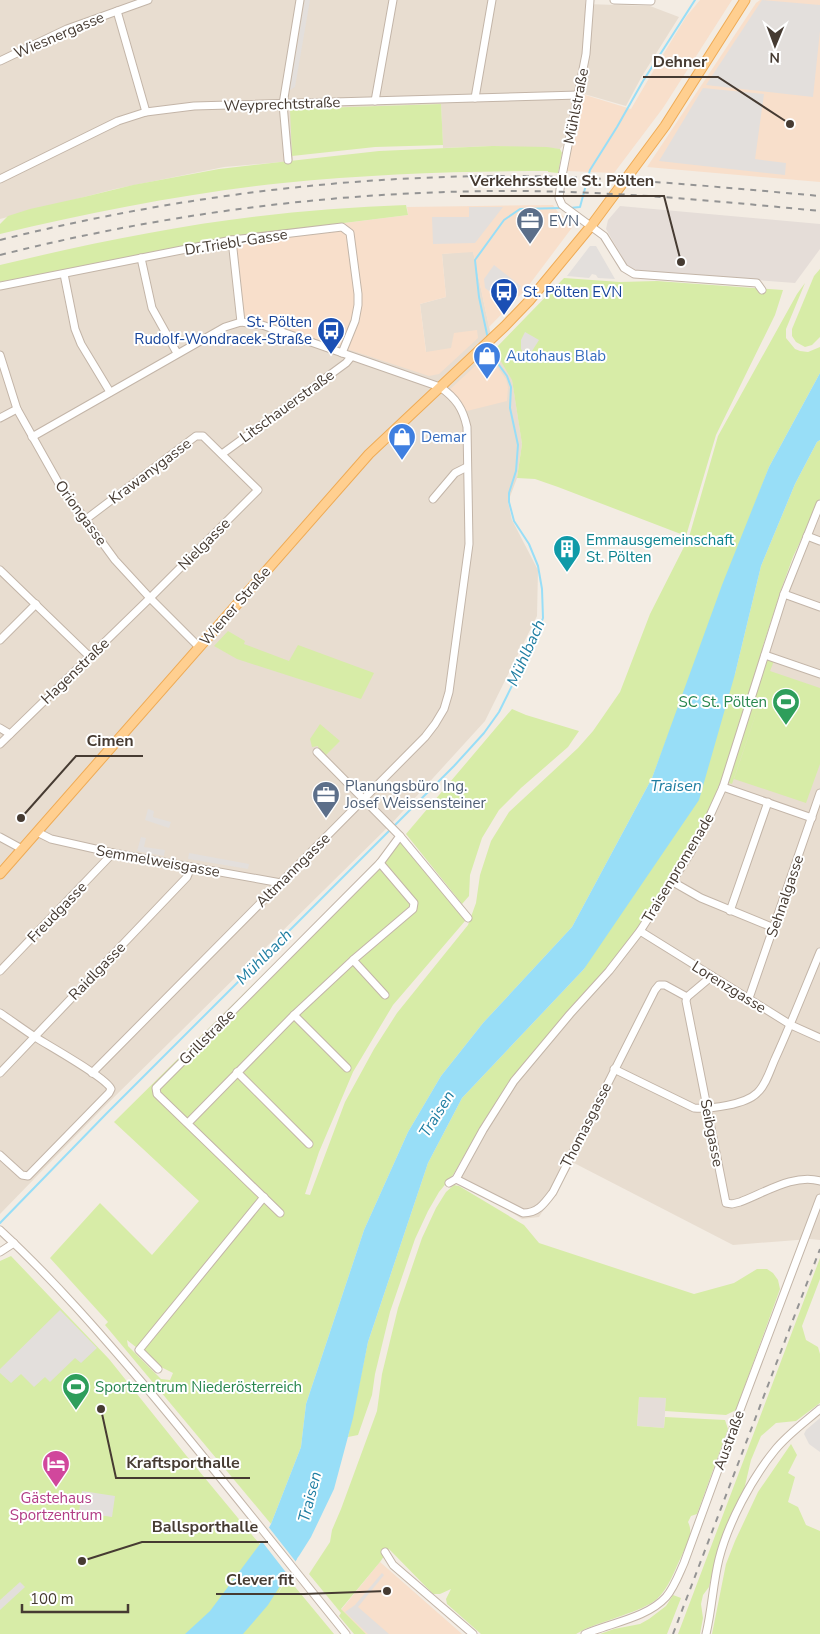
<svg xmlns="http://www.w3.org/2000/svg" width="820" height="1634" viewBox="0 0 820 1634" font-family="'Nunito Sans',sans-serif">
<style>
.residential{fill:#e8ddd0}
.commercial{fill:#f8dfcb}
.industrial{fill:#e5ddd8}
.green{fill:#d7eca7;fill-rule:evenodd}
.parking{fill:#e3dfdc}
.water{fill:#98def7}
.pier{fill:#f3ece3}
.lines{fill:none;stroke-linecap:round;stroke-linejoin:round}
.stream{stroke:#98def7;stroke-width:2}
.minor-casing{stroke:#c3b5a8;stroke-width:9}
.major-casing{stroke:#efab55;stroke-width:11}
.minor{stroke:#fff;stroke-width:7}
.major{stroke:#ffcf90;stroke-width:9}
.rail{stroke:#949494;stroke-width:2;stroke-dasharray:6 6;stroke-linecap:butt}
.labels{text-anchor:middle;dominant-baseline:central;stroke-width:4;stroke-linejoin:round;paint-order:stroke}
.street-label{font-size:15px;fill:#463b32;stroke:#fff}
.service-label{font-size:15px;fill:#4e5e75;stroke:#fff;text-anchor:start}
.transit-label{font-size:15px;fill:#164399;stroke:#fff;text-anchor:start}
.shop-label{font-size:15px;fill:#366cbe;stroke:#fff;text-anchor:start}
.culture-label{font-size:15px;fill:#0d838f;stroke:#fff;text-anchor:start}
.leisure-label{font-size:15px;fill:#27864d;stroke:#fff;text-anchor:end}
.hotel-label{font-size:15px;fill:#b23c85;stroke:#fff}
.water-label{font-size:16px;font-style:italic;fill:#1f7ea2;stroke:#fff}
.leader{fill:none;stroke:#463b32;stroke-width:2}
.callout-dot{fill:#463b32;stroke:#fff;stroke-width:2}
.callout-label{font-size:16px;text-anchor:middle;font-weight:bold;fill:#463b32;stroke:#fff;stroke-width:4;stroke-linejoin:round;paint-order:stroke}
</style>
<rect width="100%" height="100%" fill="#f3ece3"/>
<g class="residential">
<polygon points="0,0 585,0 585,4 650,6 679,17 642,76 626,106 577,92 567,141 560,149 492,146 443,148 441,104 291,109 293,161 224,167 115,189 0,219"/>
<polygon points="235,239 244,318 262,321 429,375 420,304 446,297 442,254 473,251 494,350 512,379 522,444 517,478 508,502 512,520 538,570 537,616 485,721 393,822 103,1108 0,1214 0,289"/>
<polygon points="820,516 820,1240 810,1239 733,1245 574,1163 539,1217 522,1219 471,1186 456,1179 512,1084 602,979 673,882 789,580"/>
</g>
<g class="commercial">
<polygon points="700,0 732,0 663,108 614,173 567,171 582,94 631,109 655,68 686,17"/>
<polygon points="760,0 820,0 820,182 647,167 756,3"/>
<polygon points="553,205 558,212 574,225 526,289 489,327 473,252 442,254 446,297 420,304 426,352 451,348 454,333 477,330 478,338 439,374 429,376 262,321 244,318 235,237 408,215 407,207"/>
<polygon points="488,354 506,379 508,387 507,401 467,411 449,390"/>
<polygon points="380,1562 462,1634 366,1634 341,1610"/>
</g>
<g class="industrial">
<polygon points="620,206 820,224 820,249 795,283 639,271 628,267 606,229 608,220"/>
<polygon points="639,1396 666,1398 664,1428 637,1426"/>
</g>
<g class="green">
<polygon points="441,104 443,145 375,147 292,156 290,109"/>
<path d="M492,146L547,147L560,149L562,153L558,173L548,172V171C459,171 371,174 283,183C188,193 93,212 0,234V224L8,216L30,209L84,197L133,185L219,169L379,151Z"/>
<path d="M406,205L408,215L247,235L0,282V265C50,253 99,242 149,233C234,217 320,208 406,205Z"/>
<polygon points="820,269 820,337 812,345 805,347 796,342 792,336 792,329 814,276"/>
<polygon points="564,278 620,282 657,281 783,290 775,315 716,435 686,536 558,487 535,479 517,478 522,444 512,380 494,350"/>
<path d="M805,283L786,329V338L795,349L800,351L808,352L820,347V373L769,467L652,778L572,927L483,1023L441,1076L408,1132L364,1230L306,1404L301,1447L271,1524L105,1325L108,1322L50,1258L100,1203L152,1255L199,1201L114,1122L379,860L400,832L465,921L393,1005L353,1072L319,1152L305,1194L310,1195L345,1102L374,1049L397,1013L468,925L476,903L480,875L491,841L509,812L578,748L593,731L620,692L650,614L689,537L718,436L797,294ZM127,1340L161,1367L173,1373L170,1380L161,1379L128,1346Z"/>
<polygon points="820,440 820,499 793,557 782,587 763,646 760,665 718,791 688,851 638,928 610,965 528,1058 508,1084 485,1119 453,1175 439,1192 428,1211 415,1239 390,1312 375,1374 372,1395 358,1435 348,1437 368,1342 428,1163 462,1098 584,969 735,674 761,566 795,484 817,442"/>
<polygon points="228,631 245,641 244,644 289,661 298,645 374,673 361,699 237,659 214,646"/>
<polygon points="765,658 774,661 770,671 820,688 820,764 806,803 734,779 764,690 732,784 726,782"/>
<polygon points="512,709 526,715 579,731 568,747 521,788 499,810 482,838 470,875 469,896 462,904 406,834"/>
<polygon points="320,724 340,741 325,756 319,752 318,746 312,747 310,739"/>
<path d="M454,1185L459,1186L524,1225L539,1243L694,1294L734,1283L757,1269H767L773,1273L778,1280L780,1289L736,1410L726,1415L665,1411L666,1398L639,1397L637,1426L664,1428L665,1417L725,1420L728,1429L697,1514L691,1516L688,1522C694,1534 687,1544 682,1555C675,1569 669,1588 657,1599C643,1611 603,1621 585,1629L576,1634H481L447,1604L446,1599L451,1589L440,1594H433L389,1549L380,1562L341,1609L366,1634H354L339,1616L341,1613L309,1574L330,1542L332,1530L341,1509L377,1411L382,1374L398,1308L422,1238L436,1208L446,1192Z"/>
<polygon points="11,1256 109,1359 185,1454 334,1634 0,1634 0,1261"/>
<polygon points="820,1258 820,1279 802,1326 806,1340 818,1347 820,1354 820,1403 796,1421 776,1423 761,1436 751,1460 743,1494 722,1538 714,1565 709,1587 703,1595 701,1604 703,1618 700,1634 678,1634"/>
<polygon points="791,1444 797,1455 788,1473 795,1477 788,1502 798,1507 806,1525 820,1531 820,1634 712,1634 726,1564 735,1541 758,1492"/>
<polygon points="673,1595 681,1598 667,1634 600,1634 614,1629 640,1624 649,1619 666,1606"/>
</g>
<g class="parking">
<polygon points="305,0 310,0 295,87 290,90"/>
<polygon points="762,0 820,5 820,31 813,97 706,85"/>
<polygon points="703,88 764,94 755,159 786,163 785,175 659,161"/>
<polygon points="469,207 503,207 475,243 433,244 432,217 469,217"/>
<polygon points="590,246 596,246 615,279 598,278 596,275 592,274 589,278 567,276"/>
<polygon points="494,265 521,286 506,304 485,288 484,279"/>
<polygon points="525,332 539,340 527,359 521,349 521,340"/>
<polygon points="148,809 154,811 153,817 171,822 169,828 145,820"/>
<polygon points="141,837 146,838 144,847 165,850 164,856 137,851"/>
<polygon points="189,853 249,864 248,869 188,859"/>
<polygon points="60,1310 97,1348 81,1363 75,1358 50,1382 45,1377 34,1387 21,1374 11,1383 0,1373 0,1369"/>
<polygon points="820,1418 820,1452 809,1444 804,1434 806,1430"/>
<polygon points="82,1491 115,1496 112,1517 79,1512"/>
<polygon points="382,1573 384,1575 358,1607 389,1634 368,1634 345,1612 355,1605"/>
<polygon points="20,1582 25,1587 0,1610 0,1600"/>
</g>
<polygon class="water" points="820,373 820,440 817,442 795,484 761,566 735,674 699,800 584,969 462,1098 428,1163 368,1342 353,1418 334,1489 311,1537 268,1605 243,1634 185,1634 210,1611 260,1544 271,1524 301,1447 306,1404 364,1230 408,1132 441,1076 483,1023 572,927 652,778 722,585 769,467"/>
<polygon class="pier" points="267,1525 296,1562 298,1557 303,1555 277,1595 288,1575 260,1539"/>
<g class="lines">
<g class="stream">
<polyline points="570,208 580,207 590,170 617,127 643,81 695,0"/>
<polyline points="488,339 479,297 475,260 504,220 520,209 561,208"/>
<polyline points="0,1223 107,1113 454,766 484,733 499,712 536,637 543,618 542,589 538,566 529,544 514,521 509,502 509,493 516,471 518,445 510,408 511,387 507,376 491,354 489,346"/>
</g>
<defs>
<g id="minor">
<polyline points="590,0 586,54 561,181 559,198 562,205 604,236 624,268 634,274 757,283 762,290"/>
<polyline points="614,0 651,1"/>
<polyline points="117,11 146,112"/>
<polyline points="0,61 67,29 148,0"/>
<polyline points="475,98 492,0"/>
<polyline points="375,101 393,0"/>
<polyline points="288,160 283,104 300,0"/>
<polyline points="0,179 118,121 146,112 194,106 579,95"/>
<polyline points="232,240 241,322"/>
<polyline points="141,258 152,308 177,353"/>
<polyline points="64,274 75,329 81,344 110,392"/>
<polyline points="0,286 232,240 342,227 350,233 358,294 358,305 355,321 342,353"/>
<polyline points="0,355 17,409 58,482 115,560 150,598 199,647"/>
<polyline points="0,418 17,409"/>
<path d="M32,437L225,327L241,322L262,325L440,387C456,398 463,409 467,427L469,544L449,692L444,709L435,724L425,737L92,1073"/>
<polyline points="222,454 346,363 351,357"/>
<polyline points="433,499 455,473 467,467"/>
<polyline points="807,536 820,541"/>
<polyline points="0,570 90,657"/>
<polyline points="784,594 820,607"/>
<polyline points="0,640 36,604"/>
<polyline points="765,655 820,674"/>
<polyline points="0,728 10,734"/>
<polyline points="0,744 150,598 258,490 203,436 196,436 85,520"/>
<polyline points="317,752 400,836 468,918"/>
<polyline points="723,787 812,818"/>
<polyline points="37,832 51,839 113,853 281,883"/>
<polyline points="0,837 22,849"/>
<polyline points="673,882 701,898 774,928"/>
<polyline points="730,911 768,802"/>
<polyline points="640,931 791,1025 820,1038"/>
<polyline points="353,960 385,995"/>
<polyline points="0,971 113,853"/>
<path d="M712,976L687,997L686,1001L726,1203L732,1204L740,1202C764,1193 795,1173 820,1181"/>
<polyline points="749,998 820,793"/>
<path d="M0,1013C12,1021 23,1029 35,1037C49,1046 107,1078 111,1089L109,1093L28,1176L22,1175L0,1155"/>
<polyline points="294,1015 347,1068"/>
<path d="M614,1069L694,1108C710,1109 745,1105 757,1093C766,1085 770,1070 775,1059C791,1024 805,988 820,952"/>
<polyline points="237,1072 309,1144"/>
<polyline points="0,1073 187,877 191,867"/>
<polyline points="188,1123 294,1015 353,960 413,909 414,903 380,863"/>
<path d="M456,1179L523,1213C538,1213 544,1204 553,1192L655,990L659,985H665L687,997"/>
<polyline points="449,1183 456,1179 483,1130 514,1081 570,1014 609,971 640,931 691,852 708,820 723,787 784,594 820,504"/>
<polyline points="280,1213 157,1094 156,1088 380,863 400,836"/>
<path d="M0,1230C52,1278 99,1332 145,1386C213,1467 279,1551 346,1634"/>
<polyline points="0,1252 14,1243"/>
<polyline points="158,1369 139,1350 264,1197"/>
<polyline points="385,1552 393,1565 473,1634"/>
<path d="M585,1634C610,1623 647,1618 666,1597C674,1588 679,1574 684,1563L737,1418L820,1198"/>
<path d="M706,1634C712,1609 713,1583 719,1559C728,1523 752,1478 775,1450C788,1434 805,1422 820,1409"/>
</g>
<polyline id="major" points="0,874 369,454 505,326 529,301 591,226 665,126 745,0"/>
</defs>
<use href="#minor" class="minor-casing"/>
<use href="#major" class="major-casing"/>
<use href="#minor" class="minor"/>
<use href="#major" class="major"/>
<g class="rail">
<path d="M0,240C169,198 343,175 518,176C619,177 719,187 820,196"/>
<path d="M0,255C167,213 338,191 509,191C613,191 717,201 820,211"/>
<polyline points="673,1634 820,1249"/>
</g>
</g>
<defs>
<symbol id="office-pin" viewBox="-11 -11 22 30"><path d="M0 17L-7.5 6A9.5 9.5 0 1 1 7.5 6Z" fill="#5c6f8a" stroke="#fff"/><path d="M-6-3h4V-5.5h4V-3h4V5H-6ZM-1-4.5V-3h2v-1.5ZM-6 0V1H6V0Z" fill="#fff"/></symbol>
<symbol id="bus-pin" viewBox="-11 -11 22 30"><path d="M0 17L-7.5 6A9.5 9.5 0 1 1 7.5 6Z" fill="#1a4fb4" stroke="#fff"/><path d="M-5-6H5V4H4V6H2V4H-2V6H-4V4H-5ZM-3.5-4V0h7V-4ZM-3.5 1.2v1.5H-2V1.2ZM2 1.2v1.5H3.5V1.2Z" fill="#fff"/></symbol>
<symbol id="shop-pin" viewBox="-11 -11 22 30"><path d="M0 17L-7.5 6A9.5 9.5 0 1 1 7.5 6Z" fill="#3f7fe0" stroke="#fff"/><path d="M-5-2.5h2.3a2.7 3.5 0 0 1 5.4 0H5L5.5 6h-11ZM-1.5-2.5h3a1.5 2.3 0 0 0-3 0Z" fill="#fff"/></symbol>
<symbol id="building-pin" viewBox="-11 -11 22 30"><path d="M0 17L-7.5 6A9.5 9.5 0 1 1 7.5 6Z" fill="#0f9aa8" stroke="#fff"/><path d="M-4-6H4V6H1V3H-1V6H-4ZM-2.5-4.3h1.7v1.8h-1.7ZM.8-4.3h1.7v1.8H.8ZM-2.5-1h1.7V.8h-1.7ZM.8-1h1.7V.8H.8Z" fill="#fff"/></symbol>
<symbol id="stadium-pin" viewBox="-11 -11 22 30"><path d="M0 17L-7.5 6A9.5 9.5 0 1 1 7.5 6Z" fill="#2e9e5b" stroke="#fff"/><path d="M0-5a6.5 5 0 1 0 0 10a6.5 5 0 1 0 0-10ZM-3.5-1.8h7v3.6h-7Z" fill="#fff"/></symbol>
<symbol id="hotel-pin" viewBox="-11 -11 22 30"><path d="M0 17L-7.5 6A9.5 9.5 0 1 1 7.5 6Z" fill="#d1479c" stroke="#fff"/><path d="M-6-4.5h1.5V1H6V5H4.5V3h-9V5H-6ZM-4 0a1.8 1.8 0 1 1 3.6 0ZM.5 0V-2.5h3Q6-2.5 6 0Z" fill="#fff"/></symbol>
</defs>
<g fill-rule="evenodd">
<use href="#office-pin" x="514" y="205" width="32" height="43"/>
<use href="#bus-pin" x="488" y="276" width="32" height="43"/>
<use href="#bus-pin" x="315" y="315" width="32" height="43"/>
<use href="#shop-pin" x="471" y="340" width="32" height="43"/>
<use href="#shop-pin" x="386" y="421" width="32" height="43"/>
<use href="#building-pin" x="551" y="533" width="32" height="43"/>
<use href="#stadium-pin" x="770" y="686" width="32" height="43"/>
<use href="#office-pin" x="310" y="779" width="32" height="43"/>
<use href="#stadium-pin" x="60" y="1371" width="32" height="43"/>
<use href="#hotel-pin" x="40" y="1448" width="32" height="43"/>
</g>
<g class="labels">
<g class="street-label">
<text transform="translate(59 35) rotate(-23)">Wiesnergasse</text>
<text transform="translate(282 104) rotate(-2)">Weyprechtstraße</text>
<text transform="translate(576 106) rotate(-79)">Mühlstraße</text>
<text transform="translate(236 242) rotate(-9)">Dr.Triebl-Gasse</text>
<text transform="translate(287 406) rotate(-36)">Litschauerstraße</text>
<text transform="translate(150 471) rotate(-37)">Krawanygasse</text>
<text transform="translate(81 513) rotate(54)">Oriongasse</text>
<text transform="translate(204 544) rotate(-45)">Nielgasse</text>
<text transform="translate(235 606) rotate(-49)">Wiener Straße</text>
<text transform="translate(75 671) rotate(-44)">Hagenstraße</text>
<text transform="translate(158 861) rotate(10)">Semmelweisgasse</text>
<text transform="translate(678 868) rotate(-59)">Traisenpromenade</text>
<text transform="translate(293 870) rotate(-45)">Altmanngasse</text>
<text transform="translate(785 896) rotate(-71)">Sehnalgasse</text>
<text transform="translate(57 912) rotate(-46)">Freudgasse</text>
<text transform="translate(97 971) rotate(-46)">Raidlgasse</text>
<text transform="translate(729 987) rotate(32)">Lorenzgasse</text>
<text transform="translate(207 1037) rotate(-45)">Grillstraße</text>
<text transform="translate(586 1125) rotate(-63)">Thomasgasse</text>
<text transform="translate(712 1133) rotate(79)">Seibgasse</text>
<text transform="translate(729 1440) rotate(-70)">Austraße</text>
</g>
<g class="service-label">
<text x="549" y="221">EVN</text>
<text x="345" y="786">Planungsbüro Ing.<tspan x="345" dy="17">Josef Weissensteiner</tspan></text>
</g>
<g class="transit-label">
<text x="523" y="292">St. Pölten EVN</text>
<text x="312" y="322" text-anchor="end">St. Pölten<tspan x="312" dy="17">Rudolf-Wondracek-Straße</tspan></text>
</g>
<g class="shop-label">
<text x="506" y="356">Autohaus Blab</text>
<text x="421" y="437">Demar</text>
</g>
<g class="culture-label">
<text x="586" y="540">Emmausgemeinschaft<tspan x="586" dy="17">St. Pölten</tspan></text>
</g>
<g class="leisure-label">
<text x="767" y="702">SC St. Pölten</text>
<text x="95" y="1387" text-anchor="start">Sportzentrum Niederösterreich</text>
</g>
<g class="hotel-label">
<text x="56" y="1498">Gästehaus<tspan x="56" dy="17">Sportzentrum</tspan></text>
</g>
<g class="water-label">
<text transform="translate(526 653) rotate(-66)">Mühlbach</text>
<text x="676" y="786">Traisen</text>
<text transform="translate(264 957) rotate(-45)">Mühlbach</text>
<text transform="translate(437 1114) rotate(-58)">Traisen</text>
<text transform="translate(310 1497) rotate(-76)">Traisen</text>
</g>
</g>
<path class="leader" d="M790 124L718 77H643M681 262L664 196H460M21 818L76 756H143M101 1409L116 1478H250M82 1561L142 1542H268M387 1591L304 1594H216"/>
<g class="callout-dot">
<circle cx="790" cy="124" r="5"/>
<circle cx="681" cy="262" r="5"/>
<circle cx="21" cy="818" r="5"/>
<circle cx="101" cy="1409" r="5"/>
<circle cx="82" cy="1561" r="5"/>
<circle cx="387" cy="1591" r="5"/>
</g>
<g class="callout-label">
<text x="680" y="67">Dehner</text>
<text x="562" y="186">Verkehrsstelle St. Pölten</text>
<text x="110" y="746">Cimen</text>
<text x="183" y="1468">Kraftsporthalle</text>
<text x="205" y="1532">Ballsporthalle</text>
<text x="260" y="1585">Clever fit</text>
</g>
<g transform="translate(775 45) rotate(181)" stroke="#ffffff" stroke-width="4" paint-order="stroke">
<path d="M0-4L9 19L0 12L-9 19Z" fill="#463b32"/>
<text y="-8" font-size="14" font-weight="bold" text-anchor="middle" fill="#463b32">N</text>
</g>
<path d="M22 1604v8h106v-8" fill="none" stroke="#463b32" stroke-width="2.5"/>
<text x="30" y="1604" font-size="15" fill="#463b32" stroke="#ffffff" stroke-width="4" paint-order="stroke">100 m</text>
</svg>
